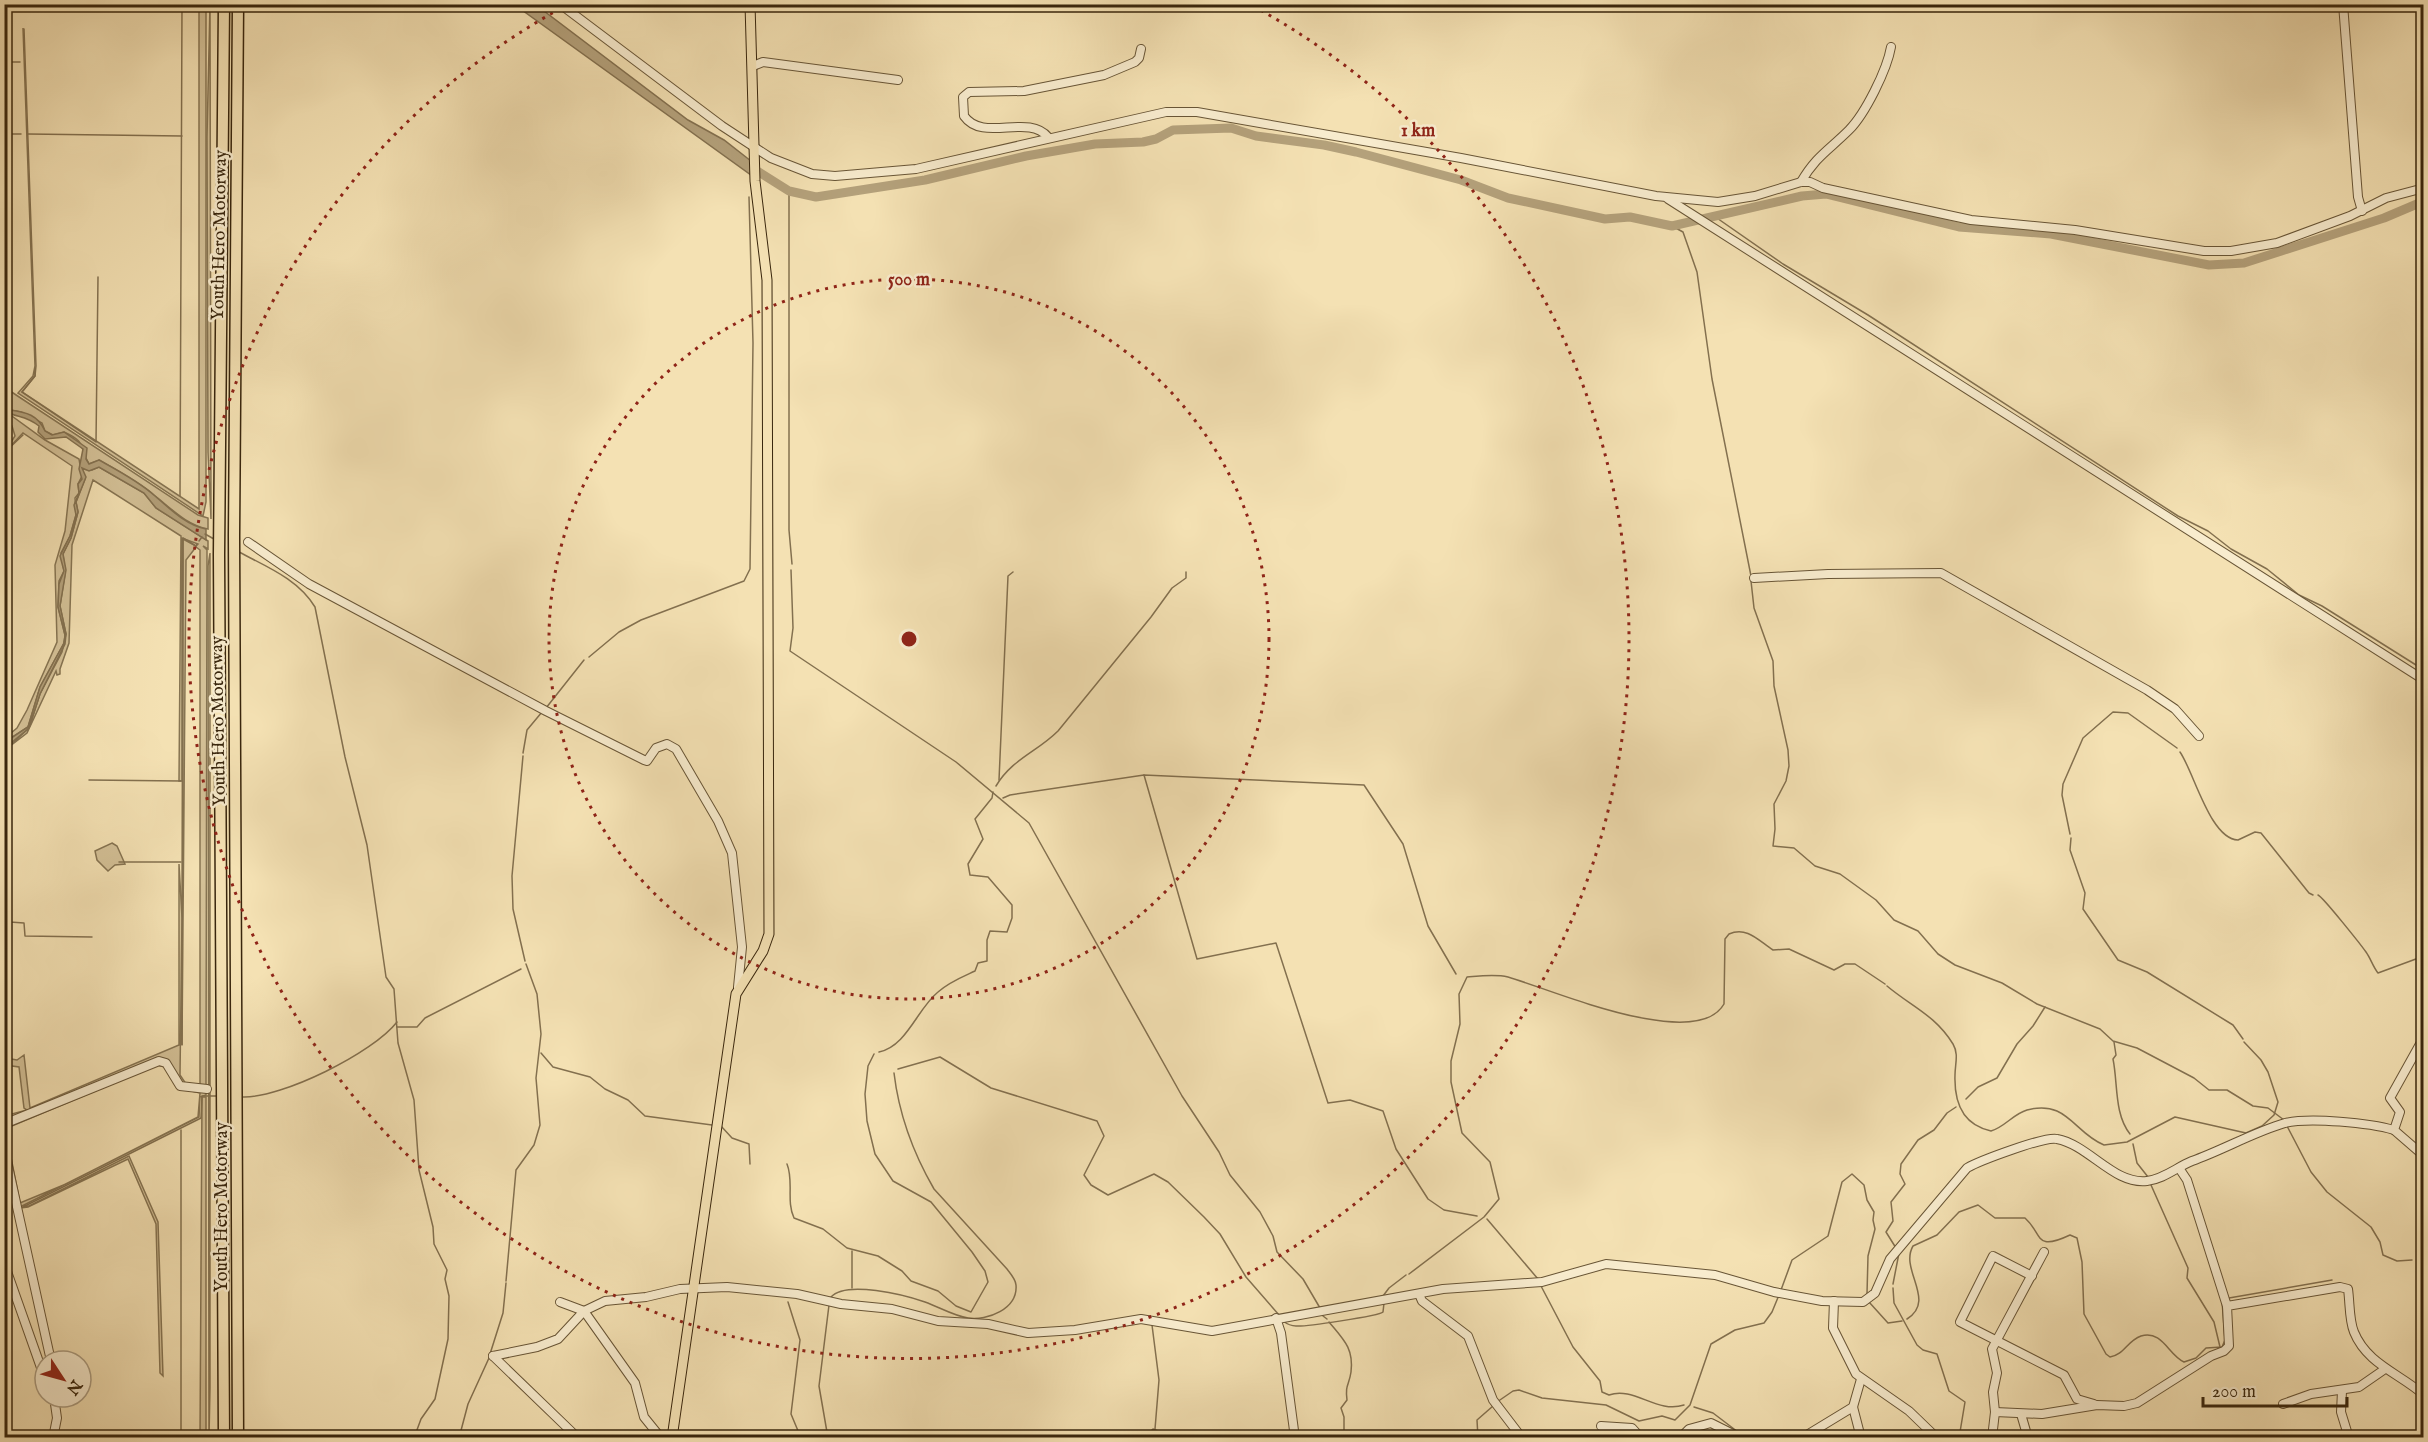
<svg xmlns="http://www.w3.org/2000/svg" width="2428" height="1442" viewBox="0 0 2428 1442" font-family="'IM FELL English',serif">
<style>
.green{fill:#d4c197;stroke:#867452;stroke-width:1.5;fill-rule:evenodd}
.water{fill:#b4a17b;stroke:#83704f;stroke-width:1.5}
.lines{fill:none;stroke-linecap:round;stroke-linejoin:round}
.stream{stroke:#83704f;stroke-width:1.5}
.river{stroke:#b4a17b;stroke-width:9}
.minor-casing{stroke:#685536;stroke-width:10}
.major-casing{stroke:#39260d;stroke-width:11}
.highway-casing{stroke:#39260d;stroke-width:13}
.minor{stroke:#f8ecce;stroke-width:8}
.major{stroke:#f4e1b3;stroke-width:9}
.highway{stroke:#f4e1b3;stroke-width:10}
.ring{fill:none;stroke:#8f2418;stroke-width:3;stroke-dasharray:3 6}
.labels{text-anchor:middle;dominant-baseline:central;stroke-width:5;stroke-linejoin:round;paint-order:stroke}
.street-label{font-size:18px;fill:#39260d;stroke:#f8ecce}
.centre{fill:#8f2418;stroke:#f8ecce;stroke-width:3}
.ring-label{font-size:18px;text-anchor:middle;font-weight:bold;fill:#8f2418;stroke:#f8ecce;stroke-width:5;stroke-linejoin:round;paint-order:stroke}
</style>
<rect width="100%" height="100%" fill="#f4e1b3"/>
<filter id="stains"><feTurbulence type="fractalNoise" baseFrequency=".00333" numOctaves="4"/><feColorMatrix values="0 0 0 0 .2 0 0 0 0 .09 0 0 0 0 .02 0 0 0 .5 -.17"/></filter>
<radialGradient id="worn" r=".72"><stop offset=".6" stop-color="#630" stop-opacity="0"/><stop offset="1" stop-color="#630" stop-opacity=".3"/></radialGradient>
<g class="green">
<polygon points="210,4 211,519 208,452 207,137"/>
<polygon points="199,5 206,5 206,502 203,516 18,393 33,376 35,366 23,28 35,366 35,376 22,392 199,509"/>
<path d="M4,387L198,515L208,518V529C186,525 171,508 154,495C139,482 117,470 99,460L89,464C78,446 88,443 64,432L53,435L45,431L42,423L21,412L10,410L5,404Z"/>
<polygon points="5,411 45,440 79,459 82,476 78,484 79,493 75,498 76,515 70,536 61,553 64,571 59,581 58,607 65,635 64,643 40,687 28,727 5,742 5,738 17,728 27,710 57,642 55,565 65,531 72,466 23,433 5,452 15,436 12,426 5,422"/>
<polygon points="99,467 144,493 156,508 208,541 208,549 203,546 207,550 206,1088 182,1085 167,1062 5,1121 4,1109 12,1114 27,1110 24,1108 19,1067 5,1065 5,1058 17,1060 24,1055 30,1108 179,1045 179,864 182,918 180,1075 186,1084 200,1085 200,550 196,547 186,560 182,1045 183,539 196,546 198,544 182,538 182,781 179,781 181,536 93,480 72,545 69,643 60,669 60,674 57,675 56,671 27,733 5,750 29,728 40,694 62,652 66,634 60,606 65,574 63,554 71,538 78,512 76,502 85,479 81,469 92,470"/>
<polygon points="210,553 210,1387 209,1438 208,566"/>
<polygon points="112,843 117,846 125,864 115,865 108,871 97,860 95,851"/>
<path d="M158,1063L167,1067L182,1088L206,1090V1095L200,1097L199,1117L22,1206H29L129,1156L158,1222L163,1376L160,1373L156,1224L128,1159L28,1207L21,1208L5,1140L4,1127L9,1123ZM157,1065L165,1067L179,1088L200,1093L198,1117L66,1184L20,1203L6,1132L7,1128Z"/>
<polygon points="202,1097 206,1097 206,1438 200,1437"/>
</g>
<g class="water">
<polygon points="515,5 536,5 688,120 724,140 751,161 751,175"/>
<path d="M4,404L10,410C26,412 38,415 45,431L52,435L64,432L87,448L86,459L89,464L99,460C117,470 140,482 155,496C170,509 186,525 206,529V540L156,508L144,493L99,467L89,471L82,468L86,477L76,502L78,512L71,538L63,554L66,570L60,606L66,634L65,644L40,694L29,728L5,748V742L28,727L40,687L64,643L65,635L58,607L59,584L64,571L60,556L70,536L76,515L74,505L79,493L78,484L82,479L79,469L83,449L66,437L45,439L38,432L39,426C25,415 17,418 5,411Z"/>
</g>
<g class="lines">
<g class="stream">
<polyline points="24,29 36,366 35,376 22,392 96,442 98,277"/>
<polyline points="4,62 20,62"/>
<polyline points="4,134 21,134"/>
<polyline points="28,134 182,136"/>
<polyline points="789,191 789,530 792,564"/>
<polyline points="1714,216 1783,264 1868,315 2178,516 2208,531 2231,549 2267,569 2299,595 2322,606 2424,670"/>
<polyline points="1672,226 1683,232 1697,272 1712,379 1751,576"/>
<polyline points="4,453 23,435"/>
<polyline points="180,496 182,4"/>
<polyline points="205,534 214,539"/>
<polyline points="199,541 202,537"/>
<path d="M239,552C267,567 298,579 315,607L345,757L367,845L386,977L394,989L398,1043L414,1100L419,1170L433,1227L434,1244L447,1270L445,1279L449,1296L448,1339L435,1399L421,1419L414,1438"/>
<polyline points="791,570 793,628 790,651 956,762 1029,823 1182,1096 1219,1152 1230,1175 1260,1212 1273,1236 1277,1252 1303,1279 1320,1308"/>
<polyline points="1751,581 1754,608 1773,661 1774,686 1788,750 1789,766 1786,781 1774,804 1775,829 1773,846 1794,848 1815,866 1840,874 1876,900 1894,920 1918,931 1938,954 1955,965 2002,983 2037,1004 2100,1029 2113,1041 2137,1048 2194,1078 2209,1090 2227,1090 2253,1106 2268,1108 2284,1120"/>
<polyline points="589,657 619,632 641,620 744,581 750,569 753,343 749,197"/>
<polyline points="546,708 584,660"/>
<path d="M2180,752C2194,772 2210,839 2238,840L2255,832L2261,833L2309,893L2313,895"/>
<polyline points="523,753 527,730 542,712"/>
<polyline points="523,756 512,876 513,909 525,961"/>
<polyline points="1144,775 1197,959 1276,943 1328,1103 1350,1100 1383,1111 1396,1149 1428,1199 1444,1210 1477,1216"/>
<polyline points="89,780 181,781"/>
<polyline points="999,780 1008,576 1013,572"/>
<path d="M996,786C1012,759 1037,752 1058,731L1151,617L1172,588L1186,578V572"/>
<polyline points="1003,798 1010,795 1144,775 1364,785 1403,844 1428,926 1456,974"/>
<polyline points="2070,834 2062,795 2063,784 2083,738 2113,712 2128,713 2177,748"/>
<polyline points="2071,838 2070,850 2085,893 2083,909 2118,960 2147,972 2233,1025 2243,1039"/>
<polyline points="119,862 181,862"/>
<path d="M2318,895C2323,897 2361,945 2366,952C2371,959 2373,967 2378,973L2424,956"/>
<polyline points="4,905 11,917 10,922 24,923 25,936 92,937"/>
<path d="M1887,986C1912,1007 1935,1015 1953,1044C1959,1054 1955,1064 1955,1075C1954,1103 1963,1125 1991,1131C2005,1127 2013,1114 2027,1110C2067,1099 2074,1133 2104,1145L2127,1142L2175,1117L2246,1133L2262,1126L2274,1115L2278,1102L2268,1072L2261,1060L2244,1042"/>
<polyline points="397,1027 417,1027 425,1018 521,969"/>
<path d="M2114,1042L2116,1055L2113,1059C2118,1083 2114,1114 2130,1134"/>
<polyline points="182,1045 183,538 196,546 197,544"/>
<path d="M879,1052C907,1046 917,1009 938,992C949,982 962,977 975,971L978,963L987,961V940L990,931L1007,932L1012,918V905L988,877L970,875L968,864L983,839L975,819L992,798L993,792"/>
<polyline points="541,1053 553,1067 590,1077 605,1089 628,1100 645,1116 712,1125"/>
<polyline points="898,1069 940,1057 991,1088 1097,1121 1104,1136 1084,1175 1091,1185 1108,1195 1154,1174 1168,1182 1204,1217 1220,1234 1246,1277 1279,1315"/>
<path d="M243,1097C282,1098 373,1053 397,1022"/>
<polyline points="1966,1099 1978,1087 1997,1078 2017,1044 2033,1026 2045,1007"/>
<polyline points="721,1126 732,1138 749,1144 750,1164"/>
<polyline points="2287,1126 2311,1172 2327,1192 2371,1227 2380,1242 2383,1255 2397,1261 2412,1260"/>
<polyline points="2133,1144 2137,1163 2148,1177"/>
<path d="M787,1164C794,1181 786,1201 794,1218L823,1229L847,1248L878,1256L902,1271L911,1281L938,1291L956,1306L971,1312L988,1282L985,1271L972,1252L931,1202L893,1181L875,1154L867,1121L865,1094L868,1066L874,1054"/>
<polyline points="2151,1185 2188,1268 2187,1278 2214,1322 2220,1347"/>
<polyline points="23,1207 201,1118 202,1096 217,1096"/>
<polyline points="1487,1219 1538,1279"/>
<polyline points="1896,1248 1886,1232 1893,1221 1891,1202 1905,1184 1900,1174 1901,1164 1918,1140 1934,1130 1947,1113 1956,1107"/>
<path d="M1409,1274L1484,1217L1499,1199L1490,1162L1462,1133L1451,1082V1061L1460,1024L1459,994L1467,977C1480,976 1495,974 1508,977C1550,989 1696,1053 1724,1004L1725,939L1729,934C1747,926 1759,941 1773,950L1789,949L1834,970L1845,964H1855L1885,984"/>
<polyline points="506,1281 516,1170 534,1145 540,1125 536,1078 541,1034 537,994 526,964"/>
<polyline points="1893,1284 1899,1253"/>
<path d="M1541,1286L1573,1347L1600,1381L1602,1392L1609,1395C1634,1386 1657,1414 1684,1405"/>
<polyline points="852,1288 852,1251"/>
<polyline points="1893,1288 1894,1303 1917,1345 1923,1350 1937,1354 1949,1391 1965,1402 1959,1438"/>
<polyline points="1781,1290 1792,1260 1828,1236 1842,1182 1852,1174 1864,1185 1867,1200 1874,1212 1873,1220 1875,1229 1868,1256 1867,1294"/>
<polyline points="1383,1296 1389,1288 1406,1275"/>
<path d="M831,1297C846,1280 905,1295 925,1302C939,1307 954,1316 968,1318C987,1321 1018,1309 1016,1285C1016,1280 1011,1274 1007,1269L934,1189C912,1151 899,1115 894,1073"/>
<polyline points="2229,1298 2332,1280"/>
<polyline points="788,1302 800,1340 791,1414 801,1438"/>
<polyline points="1869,1302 1888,1323 1902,1321"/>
<polyline points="1323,1316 1327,1319"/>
<path d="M1907,1319C1937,1300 1899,1270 1913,1246L1937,1235L1959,1212L1978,1205L1995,1218H2025C2043,1234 2034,1252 2070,1235L2077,1238L2082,1262L2084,1314L2106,1354L2110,1357C2124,1355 2127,1341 2141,1336C2163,1330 2168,1355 2184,1362L2196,1358L2206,1348L2222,1347L2225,1340L2222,1301"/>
<path d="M1283,1321C1287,1324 1290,1326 1296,1326C1304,1327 1379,1316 1383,1312L1384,1303"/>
<path d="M1329,1322C1343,1339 1354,1348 1351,1372C1349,1386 1345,1384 1347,1400L1341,1408L1344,1417V1438"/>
<polyline points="1152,1325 1159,1380 1155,1429"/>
<polyline points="490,1354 503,1313 506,1283"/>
<polyline points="1497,1402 1513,1391 1519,1390 1542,1398 1606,1405 1639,1421 1662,1416 1675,1420 1690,1405 1711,1344 1735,1330 1764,1323 1772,1312 1779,1295"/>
<polyline points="1694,1407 1713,1413 1738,1432"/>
<polyline points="181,1438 181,1130"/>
<polyline points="459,1438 468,1404 489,1358"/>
<polyline points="828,1438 819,1386 829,1305"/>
<polyline points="1076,1438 1079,1438"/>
<polyline points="1144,1438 1153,1429 1176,1438"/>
<polyline points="1478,1438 1477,1420 1493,1406"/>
</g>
<polyline class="river" points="751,167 789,191 816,197 925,180 1026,156 1095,144 1143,142 1156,139 1173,130 1231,128 1256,136 1324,145 1356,152 1461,180 1508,198 1605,219 1630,217 1672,226 1802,196 1826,194 1959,227 2051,234 2209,265 2244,263 2384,218 2424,201"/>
<defs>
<g id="minor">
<polyline points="560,4 722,126 771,158 812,174 835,176 916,169 1166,112 1197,112 1461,158 1656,196 1718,202 1755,196 1801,182 1810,182 1823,188 1971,220 2075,230 2204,251 2231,251 2277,243 2350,216 2386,198 2424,188"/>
<polyline points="2343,4 2358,197 2362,211"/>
<polyline points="753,66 763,62 898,80"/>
<path d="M1048,137C1028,113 983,143 964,116L963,97L969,92L1024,91L1104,75L1135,62L1139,58L1141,49"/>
<path d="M1801,182C1816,156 1829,150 1849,130C1865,114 1887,70 1891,47"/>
<polyline points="1668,199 2424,680"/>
<polyline points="248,542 309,584 546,711 644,760 647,761 656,748 667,744 676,749 718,821 732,853 742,947 738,987"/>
<polyline points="1754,578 1828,574 1941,573 2147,690 2175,709 2199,736"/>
<polyline points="2424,1037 2390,1098 2400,1112 2394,1130 2424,1156"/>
<polyline points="4,1124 159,1061 166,1063 180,1086 207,1089"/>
<polyline points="4,1148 51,1361"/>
<polyline points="2179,1168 2187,1180 2227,1306"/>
<polyline points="4,1263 45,1379"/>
<polyline points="2032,1276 1993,1256 1960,1322 2064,1375 2077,1399 2094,1404"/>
<polyline points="1419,1294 1422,1301 1468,1336 1493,1400 1522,1438"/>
<polyline points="1834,1301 1833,1328 1856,1374 1909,1411 1937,1438"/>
<polyline points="560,1302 584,1311 635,1383 644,1417 661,1438"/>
<polyline points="1276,1318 1281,1333 1295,1438"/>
<path d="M493,1356L537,1347L558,1339L584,1311L605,1301L646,1297L680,1289L727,1287L797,1294L841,1304L892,1309L938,1321L988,1324L1028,1333L1075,1330L1141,1319L1212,1331L1443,1289L1542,1282L1606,1264L1715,1275L1774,1292L1822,1301L1863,1302L1875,1293L1890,1259L1967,1168C1979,1161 2045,1136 2057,1139C2089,1145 2114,1185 2147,1181C2164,1179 2177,1167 2192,1161C2223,1150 2254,1132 2285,1123C2310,1117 2370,1123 2394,1130"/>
<polyline points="493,1356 578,1438"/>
<polyline points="2342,1391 2341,1412 2349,1438"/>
<polyline points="2283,1404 2311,1394 2359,1387 2385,1369"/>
<polyline points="1853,1407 1861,1438"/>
<polyline points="1995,1412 1993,1392 1997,1373 1992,1349 2044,1252"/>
<polyline points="2021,1414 2028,1438"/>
<polyline points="1601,1426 1632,1428 1641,1438"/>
<polyline points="53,1438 57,1418 54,1397"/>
<polyline points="1680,1438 1689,1429 1711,1423 1741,1438"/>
<polyline points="1802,1438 1853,1407 1861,1379"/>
<path d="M1992,1438L1995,1412L2042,1414L2097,1405L2124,1406L2137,1403L2211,1356L2224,1351L2229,1346L2227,1306L2340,1287L2348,1289C2350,1303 2349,1320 2354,1332C2367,1364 2399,1373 2424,1395"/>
</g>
<polyline id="major" points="672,1438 736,994 763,951 769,934 767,280 755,181 750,4"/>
<g id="highway">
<polyline points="238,4 234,536 238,1438"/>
<polyline points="224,1438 219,555 224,4"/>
</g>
</defs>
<use href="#minor" class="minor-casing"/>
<use href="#major" class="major-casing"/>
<use href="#highway" class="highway-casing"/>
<use href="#minor" class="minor"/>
<use href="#major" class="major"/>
<use href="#highway" class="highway"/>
</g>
<g class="ring">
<circle cx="909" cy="639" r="360"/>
<path d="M1253 6A720 720 0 1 1 565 6"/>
</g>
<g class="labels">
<g class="street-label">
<text transform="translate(220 235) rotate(-89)">Youth Hero Motorway</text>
<text transform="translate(219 721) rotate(-91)">Youth Hero Motorway</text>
<text transform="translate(222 1207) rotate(-90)">Youth Hero Motorway</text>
</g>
</g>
<circle cx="909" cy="639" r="9" class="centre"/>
<g class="ring-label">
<text x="1418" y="136">1 km</text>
<text x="909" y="285">500 m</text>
</g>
<rect width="2428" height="1442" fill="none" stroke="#f4e1b3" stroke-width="24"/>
<rect x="6" y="6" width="2416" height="1430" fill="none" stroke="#39260d" stroke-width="3"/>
<rect x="12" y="12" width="2404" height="1418" fill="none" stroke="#39260d" stroke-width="1.5"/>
<g transform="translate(63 1379) rotate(126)"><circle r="28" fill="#f8ecce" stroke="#ac9d81" stroke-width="1.5"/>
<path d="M0-4.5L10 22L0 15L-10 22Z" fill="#8f2418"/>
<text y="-9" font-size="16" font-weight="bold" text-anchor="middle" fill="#39260d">N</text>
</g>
<path d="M2203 1397v9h144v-9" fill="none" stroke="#39260d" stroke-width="3"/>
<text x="2212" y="1397" font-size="18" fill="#39260d" stroke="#f8ecce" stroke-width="4.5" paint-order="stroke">200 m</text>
<rect width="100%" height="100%" filter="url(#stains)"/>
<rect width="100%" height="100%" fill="url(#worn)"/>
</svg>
